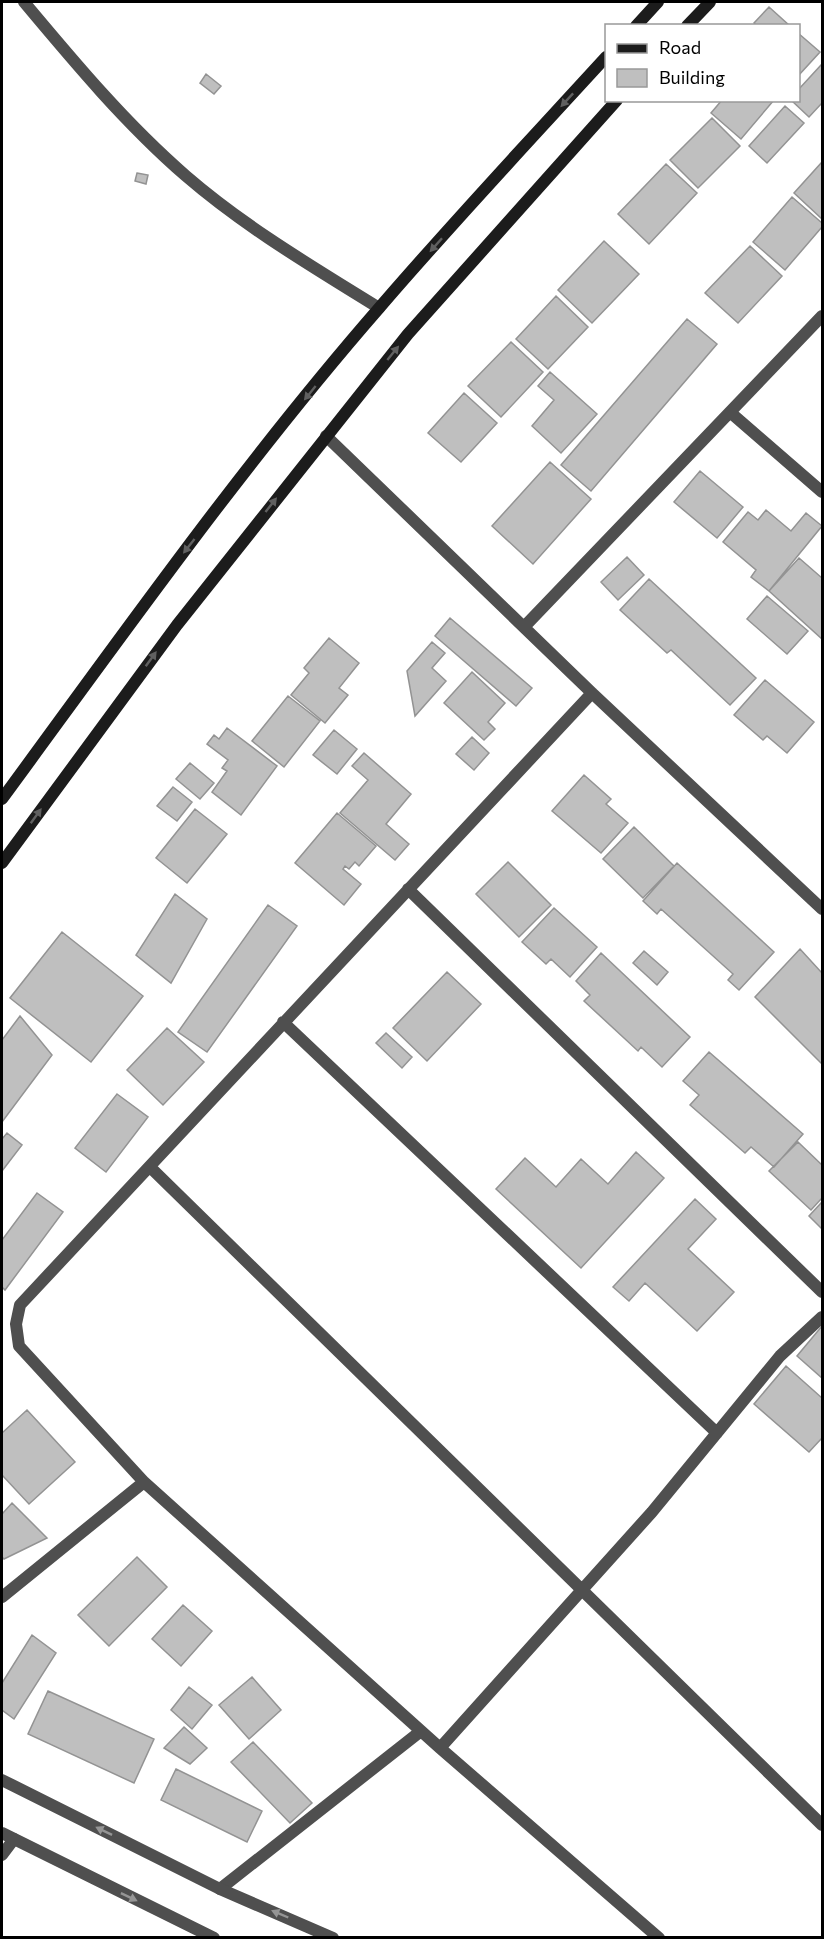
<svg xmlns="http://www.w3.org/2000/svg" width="824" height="1939" font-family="Commissioner,sans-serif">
  <rect width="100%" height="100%" fill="#fff"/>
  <path fill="#bfbfbf" stroke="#939393" stroke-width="1.5" d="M769 7 790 26H757L754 23Z
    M798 33 820 52 798 76Z
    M822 64V103L809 117 791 100H798V90Z
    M206 74 221 86 214 94 200 83Z
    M722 100H774L741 139 711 113Z
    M785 106 804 123 767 163 749 146Z
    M712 118 740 146 698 188 670 160Z
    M822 162V219L794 193Z
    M666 164 697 193 649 244 618 214Z
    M137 173 148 175 146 184 135 181Z
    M792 197 822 223V227L785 270 753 242Z
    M604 241 639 274 592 323 558 290Z
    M750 246 782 276 738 323 705 293Z
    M556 296 588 327 548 369 516 339Z
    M687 319 717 344 591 491 561 465Z
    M511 342 543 372 501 417 468 386Z
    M550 372 597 414 561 453 532 426 554 400 538 386Z
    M464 393 497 423 461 462 428 433Z
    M550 462 591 499 533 564 492 526Z
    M700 471 743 507 717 538 674 502Z
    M766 510 791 531 806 513 822 526 769 591 751 577 756 570 723 542 748 512 758 520Z
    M627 557 644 575 618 600 601 582Z
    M799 558 822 578V639L769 591Z
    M649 579 756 678 730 705 671 650 667 653 620 610Z
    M767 596 808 631 787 654 747 619Z
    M450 618 532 688 516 706 435 636Z
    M329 638 359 663 339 688 348 695 325 723 291 695 309 673 304 668Z
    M432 642 445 653 432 668 446 681 415 716 407 671Z
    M472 672 505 703 488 722 495 729 484 740 444 703Z
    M765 680 814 722 787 753 767 736 763 740 734 715Z
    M288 696 320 721 284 767 252 741Z
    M227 728 277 766 241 815 212 792 227 771 222 768 228 760 207 744 214 735 219 739Z
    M334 730 357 749 337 774 313 755Z
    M472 737 489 753 474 770 456 754Z
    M364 753 411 794 386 824 409 844 395 860 340 813 368 780 352 766Z
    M190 763 214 783 200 799 176 779Z
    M584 775 611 799 606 804 628 823 601 853 552 811Z
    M173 787 192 802 177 821 157 806Z
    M195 809 227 834 187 883 156 858Z
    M337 813 376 846 359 866 355 862 349 869 345 866 343 869 361 884 344 905 295 863Z
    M634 827 674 866 643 898 603 859Z
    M508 862 551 905 519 937 476 894Z
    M677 863 774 952 739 990 728 980 733 974 661 909 657 914 643 901Z
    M175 894 207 919 171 983 136 955Z
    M268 905 297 926 207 1052 178 1032Z
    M554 908 597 947 570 977 551 959 546 964 522 942Z
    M62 932 143 996 91 1062 10 998Z
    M800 949 822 973V1064L755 997Z
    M644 951 668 972 657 985 633 963Z
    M601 953 690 1037 662 1067 641 1047 638 1051 584 1001 590 995 576 981Z
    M447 972 481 1004 427 1061 393 1028Z
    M20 1016 52 1055 2 1122V1040Z
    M167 1028 204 1062 163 1105 127 1070Z
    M386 1033 412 1057 402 1068 376 1043Z
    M709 1052 803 1134 774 1167 751 1147 745 1153 690 1105 699 1095 683 1081Z
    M117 1094 148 1117 106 1172 75 1148Z
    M7 1133 22 1145 2 1171V1139Z
    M798 1142 822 1165V1198L811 1210 769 1171Z
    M636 1152 664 1178 581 1268 496 1189 525 1158 556 1187 581 1159 608 1184Z
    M37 1193 63 1212 5 1290 2 1287V1240Z
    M695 1199 716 1219 688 1249 734 1292 697 1331 645 1283 629 1301 613 1287Z
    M822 1202V1229L809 1216Z
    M822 1326V1378L797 1356Z
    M786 1366 822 1398V1438L809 1452 754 1404Z
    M27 1410 75 1462 29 1504 2 1475V1433Z
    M12 1503 47 1538 4 1559 2 1557V1514Z
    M137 1557 167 1587 109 1646 78 1615Z
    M183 1605 212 1631 181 1666 152 1639Z
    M32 1635 56 1653 14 1719 2 1710V1683Z
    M252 1677 281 1710 249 1739 219 1705Z
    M189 1687 212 1705 192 1729 171 1710Z
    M48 1691 154 1739 134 1783 28 1734Z
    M184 1727 207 1748 190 1764 164 1748Z
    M253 1742 312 1803 290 1823 231 1762Z
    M176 1769 262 1811 247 1842 161 1800Z"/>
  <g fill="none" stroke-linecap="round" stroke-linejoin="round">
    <path stroke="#4f4f4f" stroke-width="12" d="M24 2C75 63 126 124 186 176 245 227 313 267 379 308
      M731 413 822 492
      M326 436 592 693 822 909
      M524 627 822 316
      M592 693 20 1305 16 1324 19 1346 144 1482 440 1748 659 1938
      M408 889 822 1292
      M283 1022 717 1433
      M151 1168 822 1825
      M2 1597 144 1482
      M440 1748 652 1512 780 1356 822 1317
      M2 1855 14 1839
      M220 1889 421 1731"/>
    <path stroke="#4f4f4f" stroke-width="12" d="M2 1780 220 1889 333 1938
      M2 1833 214 1938"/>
    <path stroke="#1c1c1c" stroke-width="12" d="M636 26 658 2
      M687 26 710 2
      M2 799C124 633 244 463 380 307 453 222 530 140 606 57
      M2 863 177 625 408 334 617 100"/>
  </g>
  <defs><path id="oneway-solid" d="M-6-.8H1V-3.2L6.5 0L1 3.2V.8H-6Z" transform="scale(1.5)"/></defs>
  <g fill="#606060">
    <use href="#oneway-solid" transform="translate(567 100) rotate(133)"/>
    <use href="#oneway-solid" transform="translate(436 245) rotate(132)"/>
    <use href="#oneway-solid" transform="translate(393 353) rotate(-51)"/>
    <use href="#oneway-solid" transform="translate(310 393) rotate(129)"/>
    <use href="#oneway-solid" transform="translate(271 505) rotate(-52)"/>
    <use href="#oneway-solid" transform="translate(189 546) rotate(128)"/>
    <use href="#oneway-solid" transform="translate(151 659) rotate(-54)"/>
    <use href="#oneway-solid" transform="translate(36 816) rotate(-54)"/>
  </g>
  <g fill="#959595">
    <use href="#oneway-solid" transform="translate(104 1831) rotate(-154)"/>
    <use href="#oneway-solid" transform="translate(129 1897) rotate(26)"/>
    <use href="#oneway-solid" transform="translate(280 1914) rotate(-157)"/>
  </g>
  <rect width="824" height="1939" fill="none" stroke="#000000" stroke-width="6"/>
  <rect x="605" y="24" width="195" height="78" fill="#ffffff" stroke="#999999" stroke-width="1.5"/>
  <rect x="617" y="44" width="30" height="9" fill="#1c1c1c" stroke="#999999" stroke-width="1.5"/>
  <text x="659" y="54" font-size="18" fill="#000000">Road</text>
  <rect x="617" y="69" width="30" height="18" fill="#bfbfbf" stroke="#999999" stroke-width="1.5"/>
  <text x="659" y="84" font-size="18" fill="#000000">Building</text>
</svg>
